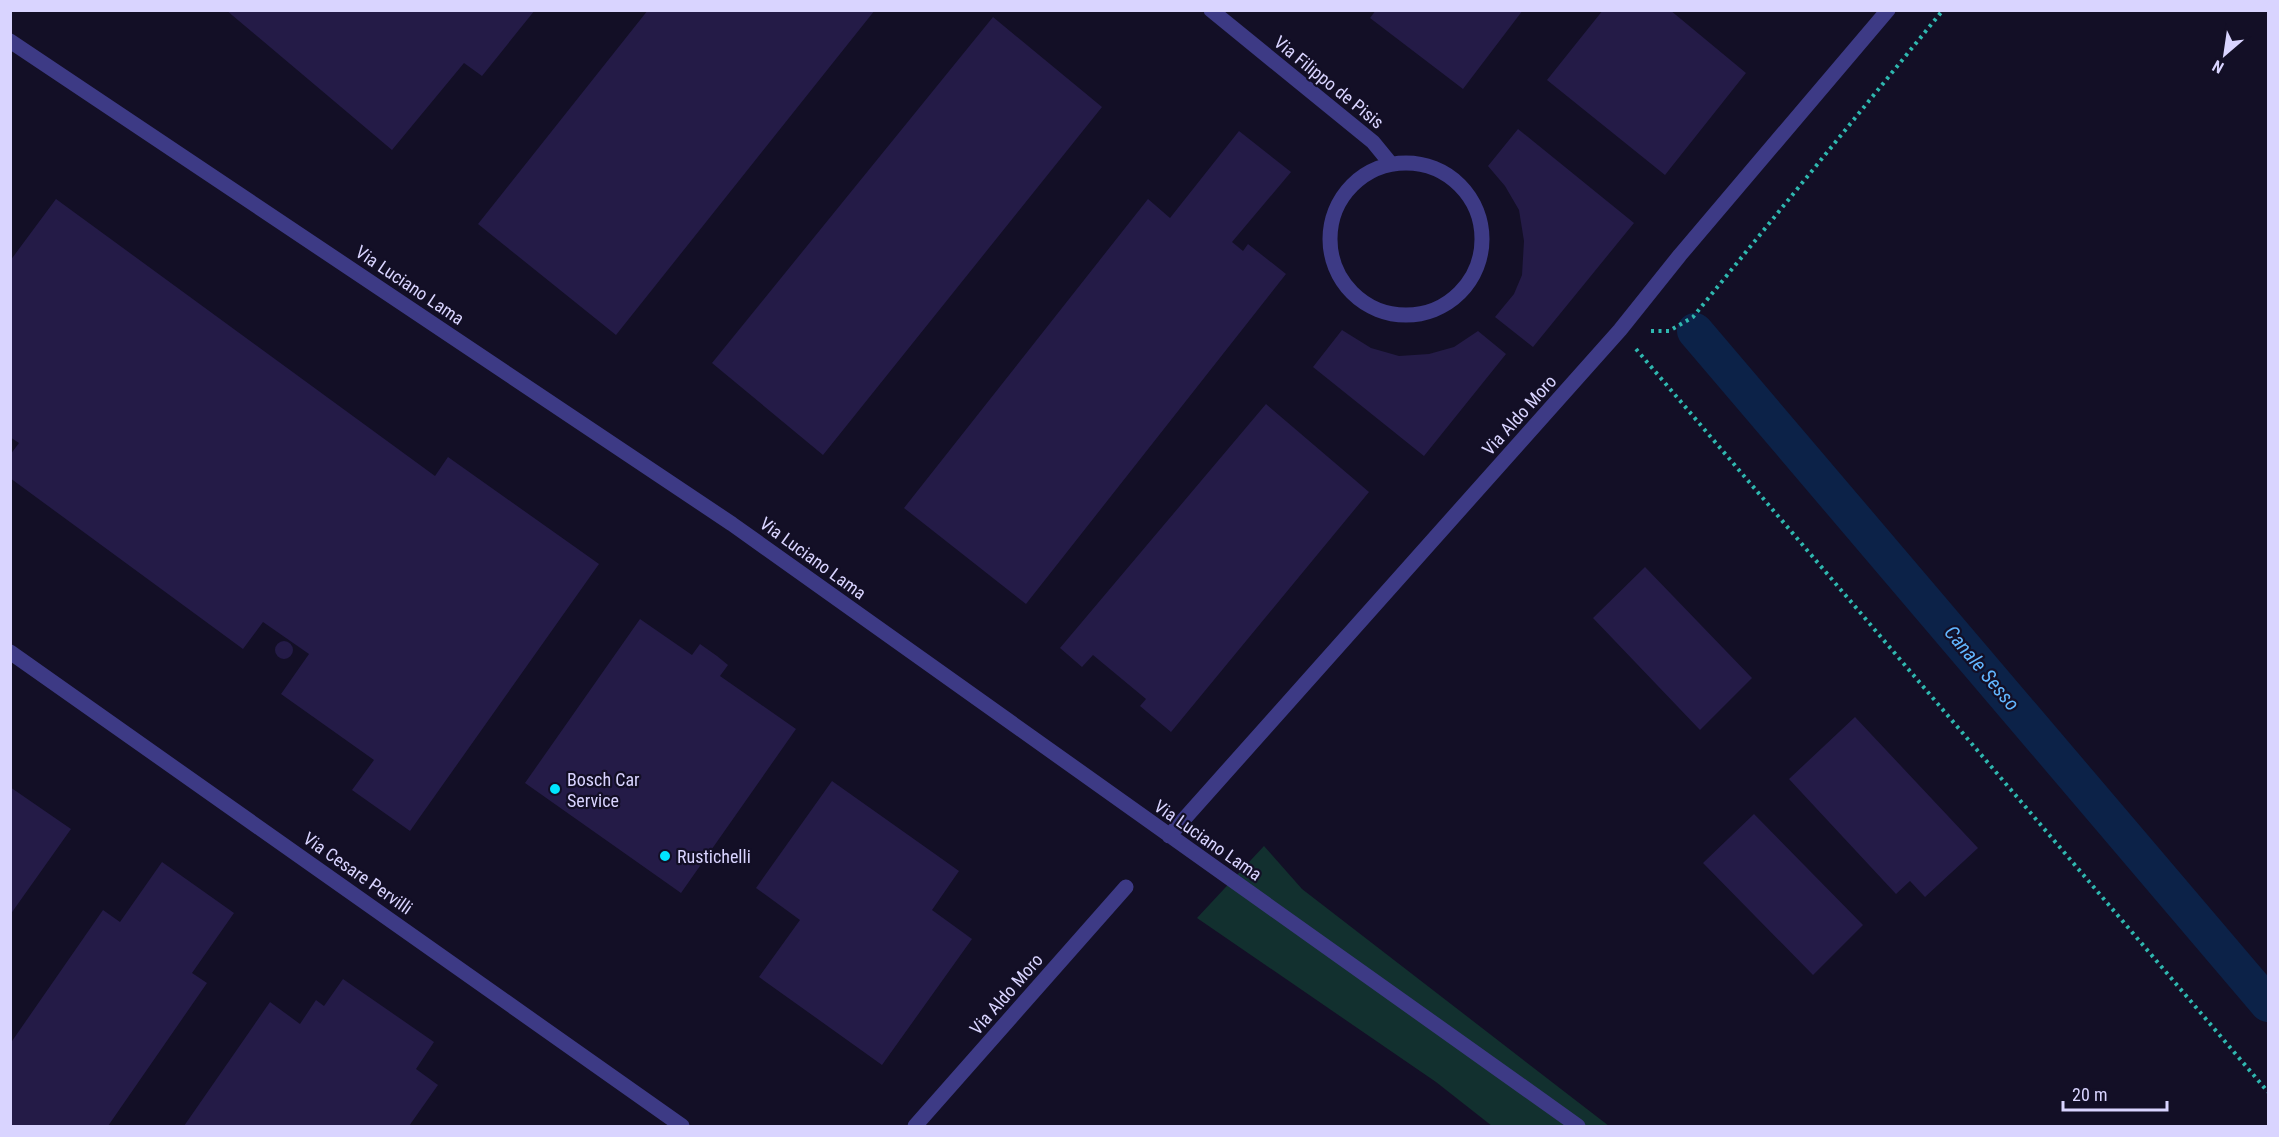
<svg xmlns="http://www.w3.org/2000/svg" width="2279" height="1137" font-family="'Roboto Condensed',sans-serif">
  <rect width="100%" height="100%" fill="#130f26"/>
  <path fill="#12302f" d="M1264 846 1302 889 1609 1126H1492L1436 1082 1197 918Z"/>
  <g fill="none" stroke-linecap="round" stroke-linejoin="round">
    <path stroke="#0c2248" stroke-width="36" d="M1695 331 2268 1004"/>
  </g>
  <path fill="#241b47" d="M226 10H535L482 76 464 63 392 150Z
    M648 10H875L616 335 478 224Z
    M1376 10H1523L1463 89 1370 18Z
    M1603 10H1670L1746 73 1665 175 1547 80Z
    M993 17 1102 107 823 455 712 363Z
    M1518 129 1634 223 1533 347 1495 317 1514 294 1522 275 1524 241 1519 210 1505 186 1488 166Z
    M1239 131 1291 172 1232 242 1243 251 1248 244 1286 274 1026 604 904 508 1148 199 1170 218Z
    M56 199 435 476 448 457 599 564 410 831 352 790 374 760 281 694 309 654 263 622 243 649 10 478V455L19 443 10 437V261Z
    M1342 330 1371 348 1399 356 1429 354 1454 347 1478 331 1506 354 1424 456 1313 367Z
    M1266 404 1369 492 1171 732 1140 706 1146 699 1093 655 1082 667 1060 648Z
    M1645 567 1752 678 1700 730 1593 618Z
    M640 619 692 655 700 644 717 656 728 665 720 676 796 729 681 893 525 783Z
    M275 650a9 9 0 1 1 18 0a9 9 0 1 1-18 0Z
    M1855 717 1978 848 1925 897 1910 881 1896 894 1789 779Z
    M832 781 959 871 932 910 972 939 882 1065 759 977 800 920 756 888Z
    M10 787 71 829 10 915Z
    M1754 814 1863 925 1813 975 1703 863Z
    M162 862 234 913 192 973 207 983 108 1126H10V1044L103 910 120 922Z
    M343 979 434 1042 416 1069 438 1085 409 1126H184L270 1002 300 1024 316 1000 324 1006Z"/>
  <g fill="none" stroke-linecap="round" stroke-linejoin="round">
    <path stroke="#2fb8b0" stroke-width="4" stroke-dasharray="3 4.5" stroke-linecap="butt" d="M1651 331H1669L1693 317 1943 10
      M1636 349 2268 1092"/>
    <path stroke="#3d3a85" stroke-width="15" d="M1211 10 1373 142 1391 164
      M10 41 732 524 1578 1126
      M1330 239a76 76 0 1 1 152 0a76 76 0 1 1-152 0Z
      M10 652 682 1126
      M1169 836 1620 330 1680 255 1888 10
      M915 1126 1126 887"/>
  </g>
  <g fill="#00e5ff" stroke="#130f26" stroke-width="2">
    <circle cx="555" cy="789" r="6"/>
    <circle cx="665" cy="856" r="6"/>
  </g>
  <g text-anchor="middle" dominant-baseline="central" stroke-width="4.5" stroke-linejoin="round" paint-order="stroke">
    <g font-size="18" fill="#d9d4ff" stroke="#130f26">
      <text transform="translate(1329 82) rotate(39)">Via Filippo de Pisis</text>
      <text transform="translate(410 285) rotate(34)">Via Luciano Lama</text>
      <text transform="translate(1519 415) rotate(-48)">Via Aldo Moro</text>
      <text transform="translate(813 558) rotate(36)">Via Luciano Lama</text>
      <text transform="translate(1208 840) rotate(35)">Via Luciano Lama</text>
      <text transform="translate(358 873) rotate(35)">Via Cesare Pervilli</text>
      <text transform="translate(1006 994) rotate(-49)">Via Aldo Moro</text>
    </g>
    <g font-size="18" fill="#d9d4ff" stroke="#130f26" text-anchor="start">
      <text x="567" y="779">Bosch Car<tspan x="567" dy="21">Service</tspan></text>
      <text x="677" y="856">Rustichelli</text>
    </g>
    <g font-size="20" font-style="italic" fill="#62b6ff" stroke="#130f26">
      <text transform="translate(1982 668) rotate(50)">Canale Sesso</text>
    </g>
  </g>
  <rect width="2279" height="1137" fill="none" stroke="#d9d4ff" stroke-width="24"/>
  <g transform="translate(2225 54) rotate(209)" stroke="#130f26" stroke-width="4.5" paint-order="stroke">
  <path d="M0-4.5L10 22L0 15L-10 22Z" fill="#d9d4ff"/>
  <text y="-9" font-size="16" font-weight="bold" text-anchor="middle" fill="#d9d4ff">N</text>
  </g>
  <path d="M2063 1101v9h104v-9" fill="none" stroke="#d9d4ff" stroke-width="3"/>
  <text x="2072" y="1101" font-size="18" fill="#d9d4ff" stroke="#130f26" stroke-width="4.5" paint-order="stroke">20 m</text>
</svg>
